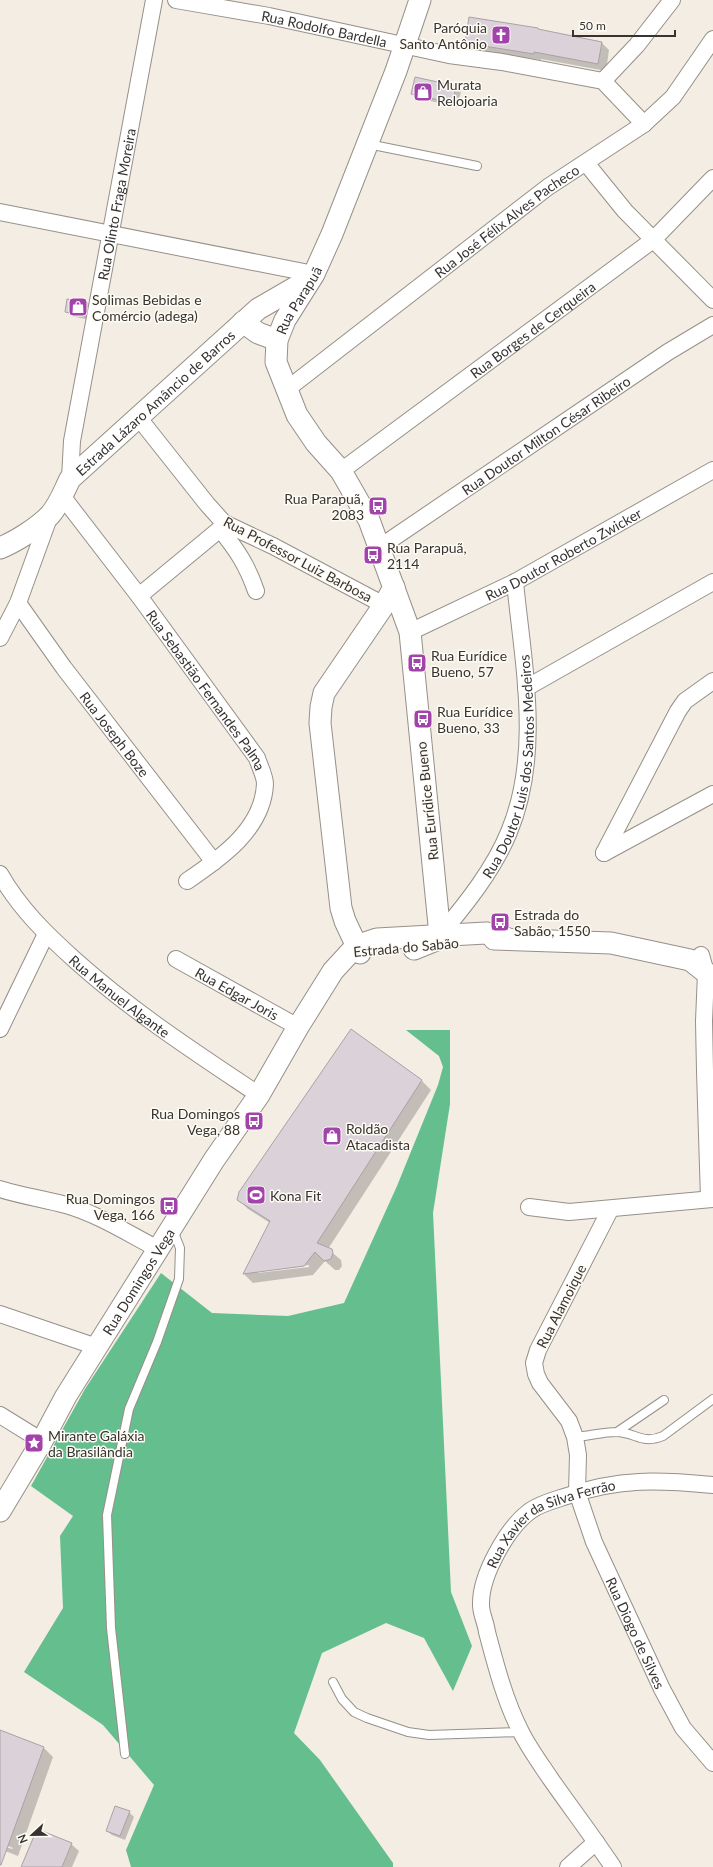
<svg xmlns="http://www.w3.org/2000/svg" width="713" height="1867" font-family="Lato,sans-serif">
  <rect width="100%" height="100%" fill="#f3ede4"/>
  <path fill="#65be8d" d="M406 1030H450V1104L433 1213 451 1592 472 1646 453 1691 424 1638 386 1623 322 1653 294 1733 320 1760 393 1863V1867H131L126 1850 154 1785 103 1725 24 1672 63 1608 60 1536 73 1516 31 1486 85 1389 161 1273 212 1313 288 1316 344 1303 397 1186 438 1085 443 1067 439 1056Z"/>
  <path fill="#0003" fill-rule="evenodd" d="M540 31 602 43 609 50 606 71 541 59V60L473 50 466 42Z
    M456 87 461 92 457 107 417 98 412 94Z
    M88 304 92 308 90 320 71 316 66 311Z
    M421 1080 431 1090 328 1249 341 1260 342 1266 339 1270H335L325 1261 313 1275 253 1283 244 1274 270 1223 248 1209 238 1199ZM309 1265V1267L258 1273V1271Z
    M0 1732 43 1747 53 1757 18 1856 0 1849V1845L12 1849 13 1848 0 1843Z
    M129 1812 134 1817 125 1840 112 1835 107 1831Z
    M71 1844 79 1851 72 1867H23Z"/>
  <path fill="#dbd2d9" stroke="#aaa1a7" d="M469 17 538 28V29L602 42 598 64 534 52V54L465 43Z
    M415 77 456 86 453 103 411 94Z
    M67 299 88 303 86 316 65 312Z
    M351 1029 422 1080 317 1243 332 1249 333 1253 331 1259 324 1261 315 1252 304 1266 243 1274 270 1221 237 1200 239 1192Z
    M0 1730 44 1747 1 1865H0Z
    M115 1806 130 1811 120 1836 106 1831Z
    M37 1829 72 1843 62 1867H21Z"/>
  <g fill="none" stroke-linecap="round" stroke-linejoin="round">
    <g stroke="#969088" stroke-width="10">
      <path id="service" d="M368 144 477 166
        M617 1432 664 1400
        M575 1437C589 1436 603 1432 616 1432 635 1432 642 1445 663 1436L713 1399
        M333 1682 342 1699 354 1712 367 1718 408 1732 429 1735 521 1732
        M125 1754 111 1628 107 1515 129 1409 157 1342 179 1279 180 1248 173 1230"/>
    </g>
    <g stroke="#969088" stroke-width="18">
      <g id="minor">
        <path id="s1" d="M176 0 269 16 449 55 502 62 603 81 644 124"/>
        <path d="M603 81 637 45 672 0"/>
        <path d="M586 163 625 211 713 300"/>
        <path d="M0 212 314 274"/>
        <path id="s2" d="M286 390 548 187 644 124 673 97 713 39"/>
        <path d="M138 417 207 504 224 523 273 546 384 605"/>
        <path id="s3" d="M341 471 653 240 713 178"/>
        <path id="s4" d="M70 479 72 441 154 0"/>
        <path id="s5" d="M62 496 139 596 257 758C259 765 265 776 265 784 263 829 221 858 187 881"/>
        <path d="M220 529C237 550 247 565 256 591"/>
        <path id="s6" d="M380 547 668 352 713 325"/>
        <path d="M139 596 220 529 224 523"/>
        <path id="s7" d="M18 603 64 668 214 862"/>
        <path id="s8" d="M410 632 515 582 713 470"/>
        <path d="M0 638 18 603 50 515"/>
        <path d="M526 688 713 582"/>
        <path d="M604 853 678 711 685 701 713 681"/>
        <path d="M604 853 713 794"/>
        <path id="s9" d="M0 874C19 908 47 935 76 961 133 1012 195 1052 259 1095"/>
        <path id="s10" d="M440 935C466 904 494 869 509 832 542 753 523 664 515 582"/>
        <path d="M701 955 706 973 704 1021 705 1071 709 1199"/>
        <path id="s11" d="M176 959 298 1027"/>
        <path d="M0 1029 46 934"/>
        <path d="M0 1189C22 1196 44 1199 66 1205 98 1214 129 1234 158 1249"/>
        <path d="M529 1207 569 1212 713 1199"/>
        <path id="s12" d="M610 1210 538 1350 534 1363 536 1374 540 1383 569 1421 575 1437 578 1455 577 1492 594 1542 662 1689 683 1728 713 1763"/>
        <path d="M0 1314 97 1347"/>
        <path d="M0 1415 42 1441"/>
        <path d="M568 1867 596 1842"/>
        <path id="s13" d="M613 1867C593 1837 571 1808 550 1778 540 1763 529 1748 521 1732 505 1701 496 1666 487 1632 486 1623 481 1614 481 1605 480 1576 507 1528 530 1511 541 1503 555 1500 567 1496 620 1478 658 1480 713 1485"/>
      </g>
    </g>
    <g stroke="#969088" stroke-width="23">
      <g id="tertiary">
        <path d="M243 322 258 333 277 340"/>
        <path id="s14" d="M0 548C15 542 39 527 50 515 59 505 64 491 70 479L258 309 308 280"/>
        <path d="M494 939 611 943 690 960 713 978"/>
        <path id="s15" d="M414 949 436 940 440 935 410 632 369 520 341 471 316 443 297 415 276 362 277 340 285 320 314 274 332 234 396 71 420 0"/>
        <path d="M360 953 345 921 341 908 320 723 321 707 324 693 384 605 394 587"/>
        <path id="s16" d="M0 1511 42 1441 66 1396 214 1160 259 1095 298 1027 333 971 356 946 377 939 486 933 500 935 508 939"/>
      </g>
    </g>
    <use href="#service" stroke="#fff" stroke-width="8"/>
    <use href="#minor" stroke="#fff" stroke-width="16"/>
    <use href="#tertiary" stroke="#fff" stroke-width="21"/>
  </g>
  <defs>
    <g id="church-square" transform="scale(1)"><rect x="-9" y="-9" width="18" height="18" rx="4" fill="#a242ab" stroke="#fefbf5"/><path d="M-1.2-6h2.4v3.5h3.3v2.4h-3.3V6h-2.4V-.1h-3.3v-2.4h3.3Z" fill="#fff"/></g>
    <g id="shop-square" transform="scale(1)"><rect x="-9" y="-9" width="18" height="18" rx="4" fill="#a242ab" stroke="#fefbf5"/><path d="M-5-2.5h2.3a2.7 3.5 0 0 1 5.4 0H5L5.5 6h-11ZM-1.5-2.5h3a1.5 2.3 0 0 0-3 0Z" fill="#fff"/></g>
    <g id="bus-square" transform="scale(1)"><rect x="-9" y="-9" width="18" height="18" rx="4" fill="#a242ab" stroke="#fefbf5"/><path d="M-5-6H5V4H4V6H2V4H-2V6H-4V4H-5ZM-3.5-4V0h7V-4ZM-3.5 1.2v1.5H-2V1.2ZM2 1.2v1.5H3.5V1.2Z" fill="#fff"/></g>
    <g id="stadium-square" transform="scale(1)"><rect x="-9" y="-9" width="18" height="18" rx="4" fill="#a242ab" stroke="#fefbf5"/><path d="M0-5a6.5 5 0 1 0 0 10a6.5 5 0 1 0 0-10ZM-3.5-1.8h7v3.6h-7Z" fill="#fff"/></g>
    <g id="sight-square" transform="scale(1)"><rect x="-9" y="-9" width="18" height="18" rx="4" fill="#a242ab" stroke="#fefbf5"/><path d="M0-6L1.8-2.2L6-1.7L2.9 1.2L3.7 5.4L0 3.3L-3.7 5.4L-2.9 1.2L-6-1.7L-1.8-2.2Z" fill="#fff"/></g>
  </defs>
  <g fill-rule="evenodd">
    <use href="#church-square" x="501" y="35"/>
    <use href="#shop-square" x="423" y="92"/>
    <use href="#shop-square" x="78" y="307"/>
    <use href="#bus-square" x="378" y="506"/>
    <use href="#bus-square" x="373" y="555"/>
    <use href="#bus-square" x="417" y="663"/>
    <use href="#bus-square" x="423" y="719"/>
    <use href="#bus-square" x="500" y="922"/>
    <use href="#bus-square" x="254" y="1121"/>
    <use href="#shop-square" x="332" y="1136"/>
    <use href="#stadium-square" x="256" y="1195"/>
    <use href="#bus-square" x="169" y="1206"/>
    <use href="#sight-square" x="34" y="1443"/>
  </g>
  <g text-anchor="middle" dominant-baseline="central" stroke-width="3" stroke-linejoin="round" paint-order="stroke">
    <g font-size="14" fill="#363330" stroke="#fefbf5" text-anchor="start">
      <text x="487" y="27" text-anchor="end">Paróquia<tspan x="487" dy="16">Santo Antônio</tspan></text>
      <text x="437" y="84">Murata<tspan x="437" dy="16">Relojoaria</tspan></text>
      <text x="92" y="299">Solimas Bebidas e<tspan x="92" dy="16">Comércio (adega)</tspan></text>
      <text x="364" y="498" text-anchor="end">Rua Parapuã,<tspan x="364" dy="16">2083</tspan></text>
      <text x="387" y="547">Rua Parapuã,<tspan x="387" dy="16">2114</tspan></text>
      <text x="431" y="655">Rua Eurídice<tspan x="431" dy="16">Bueno, 57</tspan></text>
      <text x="437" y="711">Rua Eurídice<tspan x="437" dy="16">Bueno, 33</tspan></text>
      <text x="514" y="914">Estrada do<tspan x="514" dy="16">Sabão, 1550</tspan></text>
      <text x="240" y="1113" text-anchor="end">Rua Domingos<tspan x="240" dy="16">Vega, 88</tspan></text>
      <text x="346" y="1128">Roldão<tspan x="346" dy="16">Atacadista</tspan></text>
      <text x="270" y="1195">Kona Fit</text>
      <text x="155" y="1198" text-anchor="end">Rua Domingos<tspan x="155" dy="16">Vega, 166</tspan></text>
      <text x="48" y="1435">Mirante Galáxia<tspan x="48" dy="16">da Brasilândia</tspan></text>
    </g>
    <g font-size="14" fill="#363330" stroke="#fefbf5">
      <text stroke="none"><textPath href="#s1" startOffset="151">Rua Rodolfo Bardella</textPath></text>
      <text stroke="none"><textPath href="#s4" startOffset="279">Rua Olinto Fraga Moreira</textPath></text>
      <text stroke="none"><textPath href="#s2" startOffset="278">Rua José Félix Alves Pacheco</textPath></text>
      <text stroke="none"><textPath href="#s15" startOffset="706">Rua Parapuã</textPath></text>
      <text stroke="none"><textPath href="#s3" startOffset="238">Rua Borges de Cerqueira</textPath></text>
      <text stroke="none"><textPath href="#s14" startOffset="216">Estrada Lázaro Amâncio de Barros</textPath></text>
      <text stroke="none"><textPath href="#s6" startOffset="200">Rua Doutor Milton César Ribeiro</textPath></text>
      <text stroke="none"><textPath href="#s8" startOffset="172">Rua Doutor Roberto Zwicker</textPath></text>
      <text transform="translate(298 559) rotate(28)">Rua Professor Luiz Barbosa</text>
      <text stroke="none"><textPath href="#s5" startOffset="242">Rua Sebastião Fernandes Palma</textPath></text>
      <text stroke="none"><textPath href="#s7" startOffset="163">Rua Joseph Boze</textPath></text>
      <text stroke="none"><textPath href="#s10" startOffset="189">Rua Doutor Luis dos Santos Medeiros</textPath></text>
      <text transform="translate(427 801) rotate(-96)">Rua Eurídice Bueno</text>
      <text transform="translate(406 947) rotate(-5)">Estrada do Sabão</text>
      <text stroke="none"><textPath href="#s11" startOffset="70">Rua Edgar Joris</textPath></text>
      <text stroke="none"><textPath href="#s9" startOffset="172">Rua Manuel Algante</textPath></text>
      <text stroke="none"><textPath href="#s16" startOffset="268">Rua Domingos Vega</textPath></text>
      <text transform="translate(561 1306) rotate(-63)">Rua Alamoique</text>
      <text stroke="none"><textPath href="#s13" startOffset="416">Rua Xavier da Silva Ferrão</textPath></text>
      <text stroke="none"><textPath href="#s12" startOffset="465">Rua Diogo de Silves</textPath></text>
    </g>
  </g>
  <g transform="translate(32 1835) rotate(248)" stroke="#fefbf5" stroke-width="3" paint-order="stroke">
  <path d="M0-3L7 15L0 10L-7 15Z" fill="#363330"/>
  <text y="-6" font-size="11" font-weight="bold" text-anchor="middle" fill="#363330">N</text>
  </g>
  <path d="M573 30v6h102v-6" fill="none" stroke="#363330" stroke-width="2"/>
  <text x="579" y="30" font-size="12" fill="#363330" stroke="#fefbf5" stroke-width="3" paint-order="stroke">50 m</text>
</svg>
